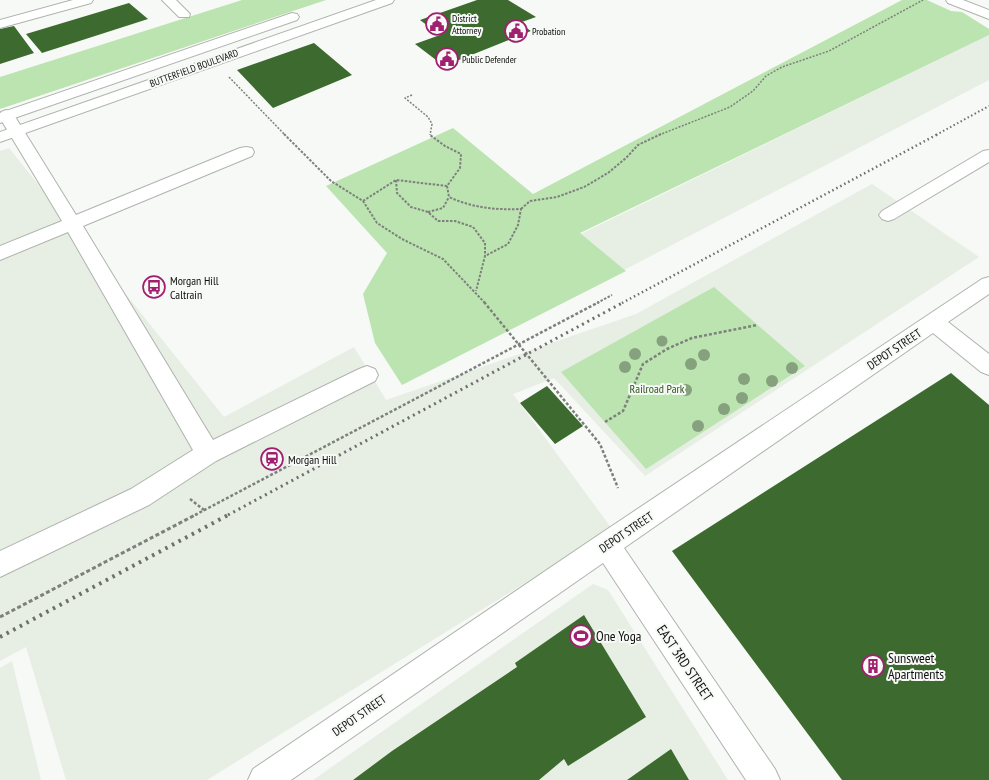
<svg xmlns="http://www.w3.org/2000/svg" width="989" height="780" font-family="'PT Sans Narrow',sans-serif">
  <rect width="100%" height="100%" fill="#f6f9f5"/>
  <path fill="#e7eee4" d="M989 35V80L622 271 581 234Z
    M9 148 224 417 354 347 386 400 636 314 872 184 979 257 645 476 554 378 513 394 612 529 207 780H66L26 647 0 661V151Z
    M593 584 608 590 728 780H313Z
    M12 661 41 780H0V668Z"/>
  <path fill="#bce4b0" d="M242 0H326L0 109V77Z
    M902 0H927L951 11 962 12 989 29V35L580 233 626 271 402 385 375 343 363 294 387 253 326 186 453 128 533 194Z
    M714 287 805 366 646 469 561 372Z"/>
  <path fill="#3d6a2e" d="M477 0H508L536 17 519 23 531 31 444 66 415 44 440 35 420 20Z
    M129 3 148 19 42 53 26 34Z
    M14 26 34 53 0 64V29Z
    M314 43 352 75 273 108 237 70Z
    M951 373 989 405V780H842L672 551Z
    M547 386 583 426 555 444 520 403Z
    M584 615 646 717 568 766 564 759 539 780H353L392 751 517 667 515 663Z
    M671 749 689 780H627Z"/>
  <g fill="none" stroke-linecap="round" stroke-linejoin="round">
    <g stroke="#afb3ae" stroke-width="2">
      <path id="minor" d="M73 0H93L91 3 0 28V20Z
        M162 0H176L190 14 189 17H179Z
        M946 0H963L989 10V19L948 3Z
        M6 110 11 112 14 115 76 215 240 148 246 147 252 148 254 152 252 156 83 226 213 440 359 369 367 366 375 369 378 375 375 381 216 461 149 505 0 577V551L131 489 193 450 68 232 0 260V246L62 221 0 118 1 112Z
        M989 150V162L894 219 888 221 882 219 879 215 882 211 983 151Z
        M989 277V294L948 322 989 354V375L981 372 933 333 624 548 775 769 780 780H746L603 563 291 780H248L253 769 597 536 982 279Z"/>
    </g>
    <g stroke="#afb3ae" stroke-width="2">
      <path id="major" d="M376 0H394L392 3 0 142V132Z
        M292 13 297 14 299 17 297 20 0 123V113Z"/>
    </g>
    <path stroke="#7e807d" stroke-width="1.5" stroke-dasharray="2 1.5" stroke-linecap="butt" d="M229 77 285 135
      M412 95 405 98 428 117 432 124 430 135
      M659 135 730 107 753 91 766 76 782 67 829 51 923 0"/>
    <path stroke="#7e807d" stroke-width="2" stroke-dasharray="2.5 1.5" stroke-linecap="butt" d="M284 134 331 181 363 201 377 223 402 239 443 259 485 303
      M396 180 397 193 411 207 428 212 438 221H455L473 227 485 243V256
      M447 186 449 197C473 208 495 210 521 209L518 225 508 244 485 256 476 291
      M363 201 396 180 447 186 460 168 461 154 445 146 430 135V134
      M521 209 530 201 557 197 584 187 608 173 626 158 638 145 661 134
      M428 212 443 208 449 197
      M597 303 612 295"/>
    <path stroke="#7e807d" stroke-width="2.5" stroke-dasharray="3 2" stroke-linecap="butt" d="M484 302 600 444 618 488
      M605 422 623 411 643 364 667 349 692 338 757 325
      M190 499 204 510
      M195 515 599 302"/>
    <path stroke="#7e807d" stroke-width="3" stroke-dasharray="4 2.5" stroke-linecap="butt" d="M0 617 197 514"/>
    <use href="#minor" fill="#fff" fill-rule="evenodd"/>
    <use href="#major" fill="#fff" fill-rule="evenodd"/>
    <path stroke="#6e6f6d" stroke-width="2" stroke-dasharray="1.5 2.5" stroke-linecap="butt" d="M936 135 989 106"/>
    <path stroke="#6e6f6d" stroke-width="2.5" stroke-dasharray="1.5 3" stroke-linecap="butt" d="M622 303 938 134"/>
    <path stroke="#6e6f6d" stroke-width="3" stroke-dasharray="2 4" stroke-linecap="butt" d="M228 515 624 302"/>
    <path stroke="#6e6f6d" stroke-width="4" stroke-dasharray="2.5 5" stroke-linecap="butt" d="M0 637 230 514"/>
  </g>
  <g fill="#86a17d">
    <circle cx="662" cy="341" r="5.5"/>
    <circle cx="635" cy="354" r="6"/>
    <circle cx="704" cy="355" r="6"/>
    <circle cx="691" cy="364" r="6"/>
    <circle cx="625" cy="367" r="6"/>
    <circle cx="792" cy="368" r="6"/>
    <circle cx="744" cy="379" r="6"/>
    <circle cx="772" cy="381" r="6"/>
    <circle cx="686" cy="390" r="6"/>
    <circle cx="742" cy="398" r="6"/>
    <circle cx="724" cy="409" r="6"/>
    <circle cx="698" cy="426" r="6"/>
  </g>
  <defs>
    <g id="civic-ring" transform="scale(1.15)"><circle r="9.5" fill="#f6f9f5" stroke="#a11f6f" stroke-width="1.5"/><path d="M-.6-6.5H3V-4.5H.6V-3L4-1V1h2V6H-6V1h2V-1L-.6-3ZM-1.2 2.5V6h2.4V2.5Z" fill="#a11f6f"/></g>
    <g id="bus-ring" transform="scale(1.15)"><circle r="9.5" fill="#f6f9f5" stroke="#a11f6f" stroke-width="1.5"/><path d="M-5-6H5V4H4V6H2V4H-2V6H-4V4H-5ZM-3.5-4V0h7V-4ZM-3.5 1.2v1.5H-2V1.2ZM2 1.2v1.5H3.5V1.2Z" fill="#a11f6f"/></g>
    <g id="station-ring" transform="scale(1.15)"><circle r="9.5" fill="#f6f9f5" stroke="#a11f6f" stroke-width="1.5"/><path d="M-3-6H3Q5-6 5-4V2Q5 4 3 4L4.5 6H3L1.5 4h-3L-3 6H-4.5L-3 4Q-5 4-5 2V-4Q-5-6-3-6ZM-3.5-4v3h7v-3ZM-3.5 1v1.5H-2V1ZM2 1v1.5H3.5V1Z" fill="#a11f6f"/></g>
    <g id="stadium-ring" transform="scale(1.15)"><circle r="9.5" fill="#f6f9f5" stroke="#a11f6f" stroke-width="1.5"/><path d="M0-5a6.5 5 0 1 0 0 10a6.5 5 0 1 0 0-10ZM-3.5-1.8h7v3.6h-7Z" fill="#a11f6f"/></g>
    <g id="building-ring" transform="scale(1.15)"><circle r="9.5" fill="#f6f9f5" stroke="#a11f6f" stroke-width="1.5"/><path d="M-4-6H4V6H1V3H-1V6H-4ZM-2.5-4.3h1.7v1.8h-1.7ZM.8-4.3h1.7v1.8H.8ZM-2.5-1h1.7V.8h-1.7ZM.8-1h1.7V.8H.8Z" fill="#a11f6f"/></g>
  </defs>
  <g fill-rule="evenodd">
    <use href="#civic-ring" x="437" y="24"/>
    <use href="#civic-ring" x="516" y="31"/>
    <use href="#civic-ring" x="447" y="59"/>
    <use href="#bus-ring" x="154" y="287"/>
    <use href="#station-ring" x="272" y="459"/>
    <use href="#stadium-ring" x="581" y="636"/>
    <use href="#building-ring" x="873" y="666"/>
  </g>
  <g text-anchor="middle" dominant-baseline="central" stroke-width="4" stroke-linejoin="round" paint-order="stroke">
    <g font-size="10" fill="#0f100f" stroke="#f6f9f5" text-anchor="start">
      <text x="452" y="18">District<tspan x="452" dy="12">Attorney</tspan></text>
      <text x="532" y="31">Probation</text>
      <text x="462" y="59">Public Defender</text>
    </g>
    <g font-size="10" fill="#0f100f" stroke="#f6f9f5">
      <text transform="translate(194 68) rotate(-20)">BUTTERFIELD BOULEVARD</text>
    </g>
    <g font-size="12" fill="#0f100f" stroke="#f6f9f5" text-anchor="start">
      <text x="170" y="280">Morgan Hill<tspan x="170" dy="14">Caltrain</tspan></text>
      <text x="288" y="459">Morgan Hill</text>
    </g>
    <g font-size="12" fill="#0f100f" stroke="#f6f9f5">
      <text transform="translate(894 349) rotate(-34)">DEPOT STREET</text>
      <text transform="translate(626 532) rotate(-34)">DEPOT STREET</text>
      <text transform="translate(359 715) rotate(-35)">DEPOT STREET</text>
    </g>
    <g font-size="12" fill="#2a591a" stroke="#f6f9f5">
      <text x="657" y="388">Railroad Park</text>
    </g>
    <g font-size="14" fill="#0f100f" stroke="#f6f9f5" text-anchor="start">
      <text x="596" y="636">One Yoga</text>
      <text x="888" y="658">Sunsweet<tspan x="888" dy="16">Apartments</tspan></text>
    </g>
    <g font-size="14" fill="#0f100f" stroke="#f6f9f5">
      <text transform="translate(685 663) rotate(56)">EAST 3RD STREET</text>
    </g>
  </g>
</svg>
